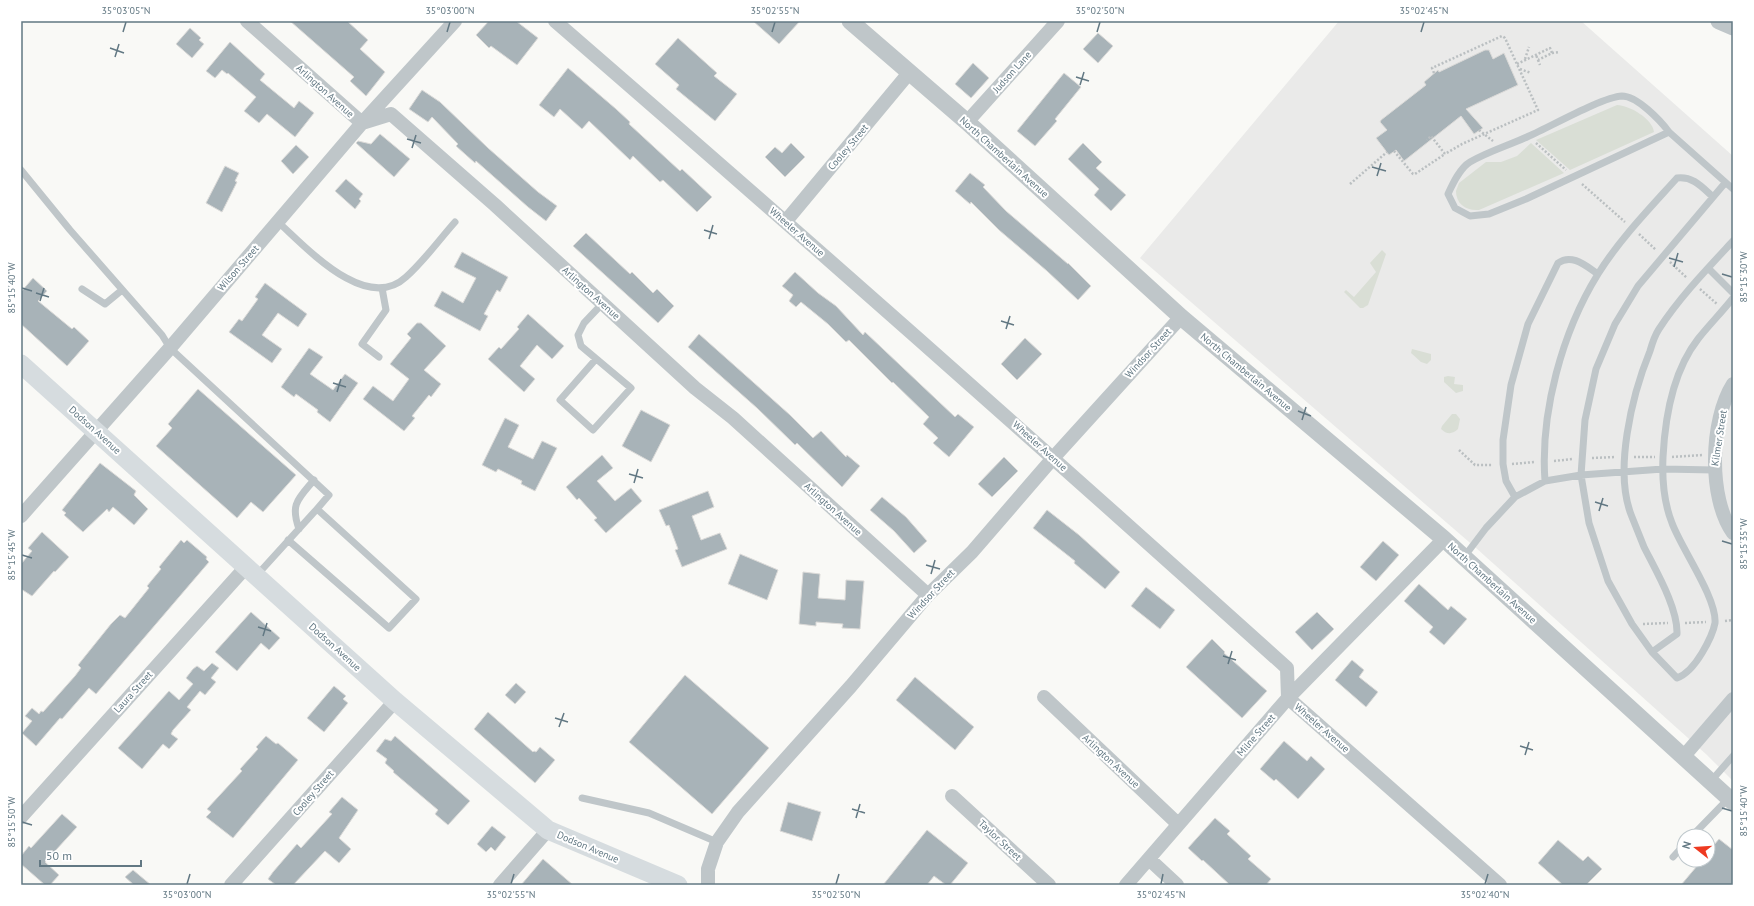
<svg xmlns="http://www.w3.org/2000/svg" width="1754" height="906" font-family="'PT Sans',sans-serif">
  <rect width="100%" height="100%" fill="#f9f9f6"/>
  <path fill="#eaeae9" d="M1339 21H1581L1733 156V781L1707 755 1476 548 1140 258Z"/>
  <path fill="#d9ded5" d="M1617 105C1629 105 1653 119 1654 132L1570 170 1536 140Z
    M1531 143 1564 173 1479 210C1466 211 1456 204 1456 191L1459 183 1486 162H1501L1517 156Z
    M1382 250 1386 254 1368 305 1363 308H1360L1344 292 1346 290 1354 297 1376 272 1370 263Z
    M1412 349 1431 354V360L1427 364 1421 362 1411 353Z
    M1448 376 1455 377 1454 384 1463 385V391L1456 393 1444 382V377Z
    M1452 414H1456L1460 419 1458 429C1453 434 1447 435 1441 429L1442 426Z"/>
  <path fill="#a8b3b8" stroke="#dbdad8" d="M290 21H347L368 40 360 49 385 72 366 96 350 81 354 77Z
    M489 21H516L538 38 517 65 491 46 489 48 476 35Z
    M753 21H800L779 44Z
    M190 28 201 38 199 40 204 44 192 58 176 44Z
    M1098 33 1113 46 1098 63 1083 49Z
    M678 38 717 73 714 76 737 94 715 121 676 89 679 85 655 64Z
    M230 42 265 74 260 80 294 108 299 101 314 113 295 137 267 114 259 123 244 111 256 97 228 73 227 74 222 70 215 78 206 71Z
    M1485 50H1489L1493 59 1504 53 1518 85 1466 109 1483 128 1474 134 1461 116 1404 161 1396 150 1389 155 1376 138 1387 130 1380 122 1381 120 1426 85 1424 82 1438 70 1439 72Z
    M973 63 989 78 971 98 955 84Z
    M568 68 616 109 630 122 629 124 680 171 682 169 712 197 697 212 663 180 660 182 633 156 630 160 589 121 582 129 560 109 554 117 539 105Z
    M1064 73 1081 87 1055 119 1057 121 1035 146 1017 131Z
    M422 90 440 102 488 148 538 192 557 206 546 221 528 207 476 161 475 163 456 146 458 144 432 117 428 122 409 109Z
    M380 134 410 159 394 177 356 143 358 141 371 144Z
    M791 143 805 157 785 177 765 157 775 147 782 153Z
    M1083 143 1102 162 1096 168 1126 195 1111 211 1094 195 1099 189 1068 159Z
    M296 145 309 157 293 174 281 161Z
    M225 166 239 173 235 181 237 182 222 212 206 203Z
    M970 173 985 185 983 187 1006 211 1068 264V263L1091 286 1078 300 1047 271 999 230 971 202 970 204 955 191Z
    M346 179 363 194 359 199 361 201 355 209 335 191Z
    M586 233 630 274 632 272 653 293 657 289 674 306 658 323 573 246Z
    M462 252 508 277 500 292 497 290 484 314 488 316 480 331 434 306 442 291 463 303 476 278 454 267Z
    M795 272 818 293 836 306 863 335 865 332 955 417 958 414 974 427 949 457 933 443 938 438 923 424 929 417 893 382 892 383 849 340 846 342 828 324 801 302 796 307 789 301 793 295 782 286Z
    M33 278 47 291 38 301 72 329 74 327 89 341 67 366 21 324V292Z
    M265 283 307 314 298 327 278 313 262 335 282 349 272 363 229 332 239 319 242 321 258 299 255 297Z
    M528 314 564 346 552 359 537 345 520 366 535 379 524 392 488 359 499 347 501 349 519 329 517 327Z
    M417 323H421L446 346 424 370 441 384 431 397 429 395 412 416 415 418 404 431 363 399 373 386 393 401 409 379 390 364 411 338 407 334Z
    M699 334 790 415 813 438 821 431 846 457 847 455 860 466 842 487 797 443 795 445 757 408 688 347Z
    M1025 338 1042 354 1017 380 1001 364Z
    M309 348 323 357 310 374 333 390 345 374 358 383 330 422 317 412 318 410 296 394 294 397 281 387Z
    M198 389 296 475 263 512 251 502 237 518 156 446 172 428 168 424Z
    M641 410 670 425 651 462 622 446Z
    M505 418 519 425 508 447 533 459 542 441 557 448 535 491 521 484 522 481 498 469 496 472 482 465Z
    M602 455 613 468 597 481 615 501 631 488 642 501 606 533 594 520 597 518 579 498 577 500 566 487Z
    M1004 457 1018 471 992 497 978 484Z
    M100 463 136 491 134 495 148 509 134 525 113 507 109 512 107 509 83 532 64 515 66 513 62 510Z
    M708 491 714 507 692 516 701 540 720 533 727 549 682 567 675 550 678 549 669 525 666 526 659 510Z
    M882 497 906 517 927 541 914 553 894 531 870 510Z
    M1047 510 1079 535 1120 572 1105 589 1074 563 1075 561 1033 528Z
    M42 532 69 557 55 572 54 571 32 596 21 589V564L32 551 28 548Z
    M181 540 184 543 187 540 207 557 206 559 209 562 96 694 89 688 62 719 60 718 36 746 22 733 32 721 25 716 32 708 39 714 41 711 43 712 75 676 81 668 78 665 111 624 120 615 125 618 149 588 147 586 161 569 159 567Z
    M1383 541 1399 555 1376 581 1360 567Z
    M740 554 778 570 767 600 728 584Z
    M803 572 820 574 818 598 845 600 846 580 864 581 860 629 842 628 843 624 816 622V626L799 624Z
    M1419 584 1448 610 1451 606 1467 619 1444 645 1429 632 1433 627 1404 601Z
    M1146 587 1175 610 1160 629 1131 606Z
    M251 612 280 638 269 650 261 643 237 671 215 652Z
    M1317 612 1334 629 1312 650 1295 632Z
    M1212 639 1225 652 1224 653 1267 691 1242 718 1186 667Z
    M1352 660 1364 670 1359 677 1378 692 1366 707 1335 680Z
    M212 663 219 668 211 678 216 682 205 695 200 691 187 707 191 710 173 730 171 734 178 739 169 749 163 744 142 769 118 748 169 691 179 700 193 684 186 678 193 669 197 666 204 671Z
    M685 675 769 748 712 814 629 742Z
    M915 677 974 727 955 750 896 700Z
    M516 683 526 692 515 704 505 695Z
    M334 686 346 696 343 699 348 703 324 732 307 718Z
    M488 712 533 752 534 751 536 752 540 747 555 760 535 783 474 729Z
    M266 736 276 744 278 743 298 760 233 838 206 817 211 812 207 809 242 771 240 769 258 749 256 747Z
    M395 736 470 801 448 825 435 814 438 810 393 772 394 771 385 763 387 759 376 751 385 739 391 741Z
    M1284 741 1307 761 1311 756 1325 769 1298 799 1276 779 1274 781 1260 769Z
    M342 797 358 810 339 838 351 849 339 863 325 851 293 885H276L268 879 273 872 297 844 301 848 332 814 329 812Z
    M788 802 821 812 812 841 780 831Z
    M62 814 77 827 45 862 59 875 50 885H45L21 864V856L29 846 31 848Z
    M1215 818 1230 831 1227 834 1251 856 1248 859 1271 879 1266 885H1230L1203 860 1202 861 1188 848Z
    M492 826 506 837 495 851 491 847 486 852 477 844Z
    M927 830 968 863 950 885H946L934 876 927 885H883Z
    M1719 839 1733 850V885H1681L1702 860H1708V852Z
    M1558 840 1583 861 1588 856 1602 869 1586 885H1563L1538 863Z
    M543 859 573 885H521Z
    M133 870 151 885H134L125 877Z"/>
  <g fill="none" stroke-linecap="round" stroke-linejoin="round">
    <path stroke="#babfc1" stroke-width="2.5" stroke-dasharray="2 2" stroke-linecap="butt" d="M1552 53 1559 52
      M1525 59 1529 47
      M1538 60 1540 65
      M1517 64 1550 48 1552 53 1538 60 1536 55
      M1520 69 1531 73
      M1434 73 1432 68 1502 36 1505 38 1538 110 1462 144 1445 154
      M1479 130 1493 141
      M1536 143 1566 170
      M1394 151 1413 174H1415L1445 154 1431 136 1427 140
      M1350 184 1387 152
      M1582 184 1625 222
      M1639 234 1656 250
      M1670 262 1687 278
      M1700 289 1717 304
      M1459 450 1475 465H1493
      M1634 457H1655
      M1672 457 1703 455
      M1592 458 1615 457
      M1554 461 1573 459
      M1512 464 1535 462
      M1725 621 1733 620
      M1685 623 1706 622
      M1643 624 1668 623"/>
    <path stroke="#bfc6c9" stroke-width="7" d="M1669 132 1526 199 1489 214 1470 216 1455 208 1448 194C1453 183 1460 168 1470 162 1489 151 1510 145 1529 136 1550 127 1602 97 1622 96 1637 96 1660 120 1669 132L1733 189
      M21 170 70 230 162 335 170 348 329 495 317 509
      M1725 183 1638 286 1615 324 1596 369 1585 420 1581 475 1589 523 1608 581 1632 624 1652 652 1677 678C1688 674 1696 663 1702 653 1708 643 1713 634 1715 623 1717 598 1681 548 1672 523 1664 503 1662 479 1663 457 1665 418 1673 371 1698 339 1709 325 1722 312 1733 298
      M278 222C306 247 366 314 406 277 424 261 439 240 455 222
      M1708 268 1733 293
      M82 289 105 304 122 290
      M379 357 362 344 386 310 382 288
      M596 359 560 400 593 430 631 388 581 346 578 335 584 323 602 304
      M1545 481C1540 413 1562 332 1598 274 1619 240 1650 208 1677 178 1693 176 1702 187 1713 197
      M1515 497 1506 481 1503 464V440L1511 385 1528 324 1558 263C1572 253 1586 266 1598 274
      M299 529C290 504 298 499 314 480
      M1464 557 1486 528 1515 497 1545 481 1581 475 1663 469 1714 470
      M257 575C277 553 297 531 317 509L416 599 389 628 288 540
      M1652 652 1677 634C1678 608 1656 571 1644 547 1640 537 1636 527 1632 517 1613 472 1632 395 1650 351 1652 344 1655 335 1659 329 1680 297 1707 269 1733 241
      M1711 781 1733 756
      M582 798 649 813 717 842
      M1692 836 1729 798
      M1673 857 1684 845"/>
    <path stroke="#bfc6c9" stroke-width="14" d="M247 21 362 123 391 114 495 205 695 388 733 418 928 595
      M555 21C801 234 1045 450 1287 668L1288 698 1500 885
      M967 122 1058 21
      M786 221 909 73
      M1733 384C1710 420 1708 498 1733 533
      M21 516 170 348 362 123 455 21
      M1044 697 1178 824
      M1684 756 1733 699
      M952 796 1049 885
      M21 817 245 568
      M1149 859 1177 885
      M231 885 395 701
      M500 885 548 830
      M708 885V869L717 842 738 812 851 686 928 595 972 552 1054 457 1181 317
      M1126 885 1288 698 1444 539"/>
    <path stroke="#bfc6c9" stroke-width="17" d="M850 21 967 122 1181 317 1444 539 1733 802
      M1719 21 1733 27"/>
    <path stroke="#d6dcdf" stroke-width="19" d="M21 364 395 701 548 830 678 885"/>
  </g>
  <path fill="none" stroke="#627883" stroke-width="1.5" d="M123 32 126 22M447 32 450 22M772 32 775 22M1097 32 1100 22M1421 32 1424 22M110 48 124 53M115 57 119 44M1076 77 1089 81M1080 85 1084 72M407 139 421 143M412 148 416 135M1372 167 1386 171M1377 176 1381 163M704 230 717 234M709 239 713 225M1669 258 1683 262M1674 267 1678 253M1722 274 1732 277M22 288 32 291M36 293 49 297M40 301 44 288M1001 321 1014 325M1006 329 1010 316M333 383 346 387M337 392 341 379M1298 411 1311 416M1302 420 1306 407M629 474 643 478M634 483 638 469M1595 502 1608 506M1599 511 1603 498M1722 541 1732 544M22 555 32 558M926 565 940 569M931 574 935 560M258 627 271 631M263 636 267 623M1223 656 1236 660M1228 664 1232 651M555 718 568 722M559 727 564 713M1520 746 1533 750M1525 755 1529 742M1722 808 1732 811M852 809 865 813M856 818 860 804M22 822 32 825M187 884 190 874M511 884 514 874M836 884 839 874M1161 884 1163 874M1485 884 1488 874"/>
  <g text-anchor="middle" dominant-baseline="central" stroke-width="4" stroke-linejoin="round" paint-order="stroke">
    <g font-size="10" fill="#627883" stroke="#fff">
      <text transform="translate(1012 72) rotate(-48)">Judson Lane</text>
      <text transform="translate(325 91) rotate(42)">Arlington Avenue</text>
      <text transform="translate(848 147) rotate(-50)">Cooley Street</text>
      <text transform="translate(1004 157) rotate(42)">North Chamberlain Avenue</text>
      <text transform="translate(797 232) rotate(41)">Wheeler Avenue</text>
      <text transform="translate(238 268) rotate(-49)">Wilson Street</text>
      <text transform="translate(591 293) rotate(42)">Arlington Avenue</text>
      <text transform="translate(1148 353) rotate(-48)">Windsor Street</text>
      <text transform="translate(1246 372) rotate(40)">North Chamberlain Avenue</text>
      <text transform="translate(95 430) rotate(42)">Dodson Avenue</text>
      <text transform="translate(1719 438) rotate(-81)">Kilmer Street</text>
      <text transform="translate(1040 446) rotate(42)">Wheeler Avenue</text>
      <text transform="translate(833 509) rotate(42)">Arlington Avenue</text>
      <text transform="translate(1492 583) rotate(42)">North Chamberlain Avenue</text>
      <text transform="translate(931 594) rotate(-47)">Windsor Street</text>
      <text transform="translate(335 647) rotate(42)">Dodson Avenue</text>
      <text transform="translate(133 692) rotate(-48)">Laura Street</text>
      <text transform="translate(1322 728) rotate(41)">Wheeler Avenue</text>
      <text transform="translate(1256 735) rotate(-49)">Milne Street</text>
      <text transform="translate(1111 761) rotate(43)">Arlington Avenue</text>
      <text transform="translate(313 793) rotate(-49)">Cooley Street</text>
      <text transform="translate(1000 840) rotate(43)">Taylor Street</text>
      <text transform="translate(588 847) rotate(23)">Dodson Avenue</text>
    </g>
  </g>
  <rect width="1754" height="906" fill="none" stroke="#ffffff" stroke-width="44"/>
  <g transform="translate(1696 848) rotate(287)"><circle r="19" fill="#ffffff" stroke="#c0c9cd"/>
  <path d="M0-3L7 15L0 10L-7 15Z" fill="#ee3a21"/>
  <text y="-6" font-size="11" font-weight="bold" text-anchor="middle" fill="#627883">N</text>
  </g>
  <path d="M40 860v6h101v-6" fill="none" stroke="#627883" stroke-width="2"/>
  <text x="46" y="860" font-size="12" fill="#627883" stroke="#ffffff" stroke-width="3" paint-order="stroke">50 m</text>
  <rect x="22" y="22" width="1710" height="862" fill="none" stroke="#627883" stroke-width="1.5"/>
  <g font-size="10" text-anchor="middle" fill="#627883">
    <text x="126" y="14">35°03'05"N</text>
    <text x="450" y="14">35°03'00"N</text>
    <text x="775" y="14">35°02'55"N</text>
    <text x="1100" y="14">35°02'50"N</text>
    <text x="1424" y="14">35°02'45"N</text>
    <text transform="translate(1743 277) rotate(-90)" y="4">85°15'30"W</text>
    <text transform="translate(11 288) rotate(-90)" y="4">85°15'40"W</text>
    <text transform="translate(1743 544) rotate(-90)" y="4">85°15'35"W</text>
    <text transform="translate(11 555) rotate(-90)" y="4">85°15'45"W</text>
    <text transform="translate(1743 811) rotate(-90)" y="4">85°15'40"W</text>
    <text transform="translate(11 822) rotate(-90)" y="4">85°15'50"W</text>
    <text x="187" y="898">35°03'00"N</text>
    <text x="511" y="898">35°02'55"N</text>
    <text x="836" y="898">35°02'50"N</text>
    <text x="1161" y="898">35°02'45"N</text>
    <text x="1485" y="898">35°02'40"N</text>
  </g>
</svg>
